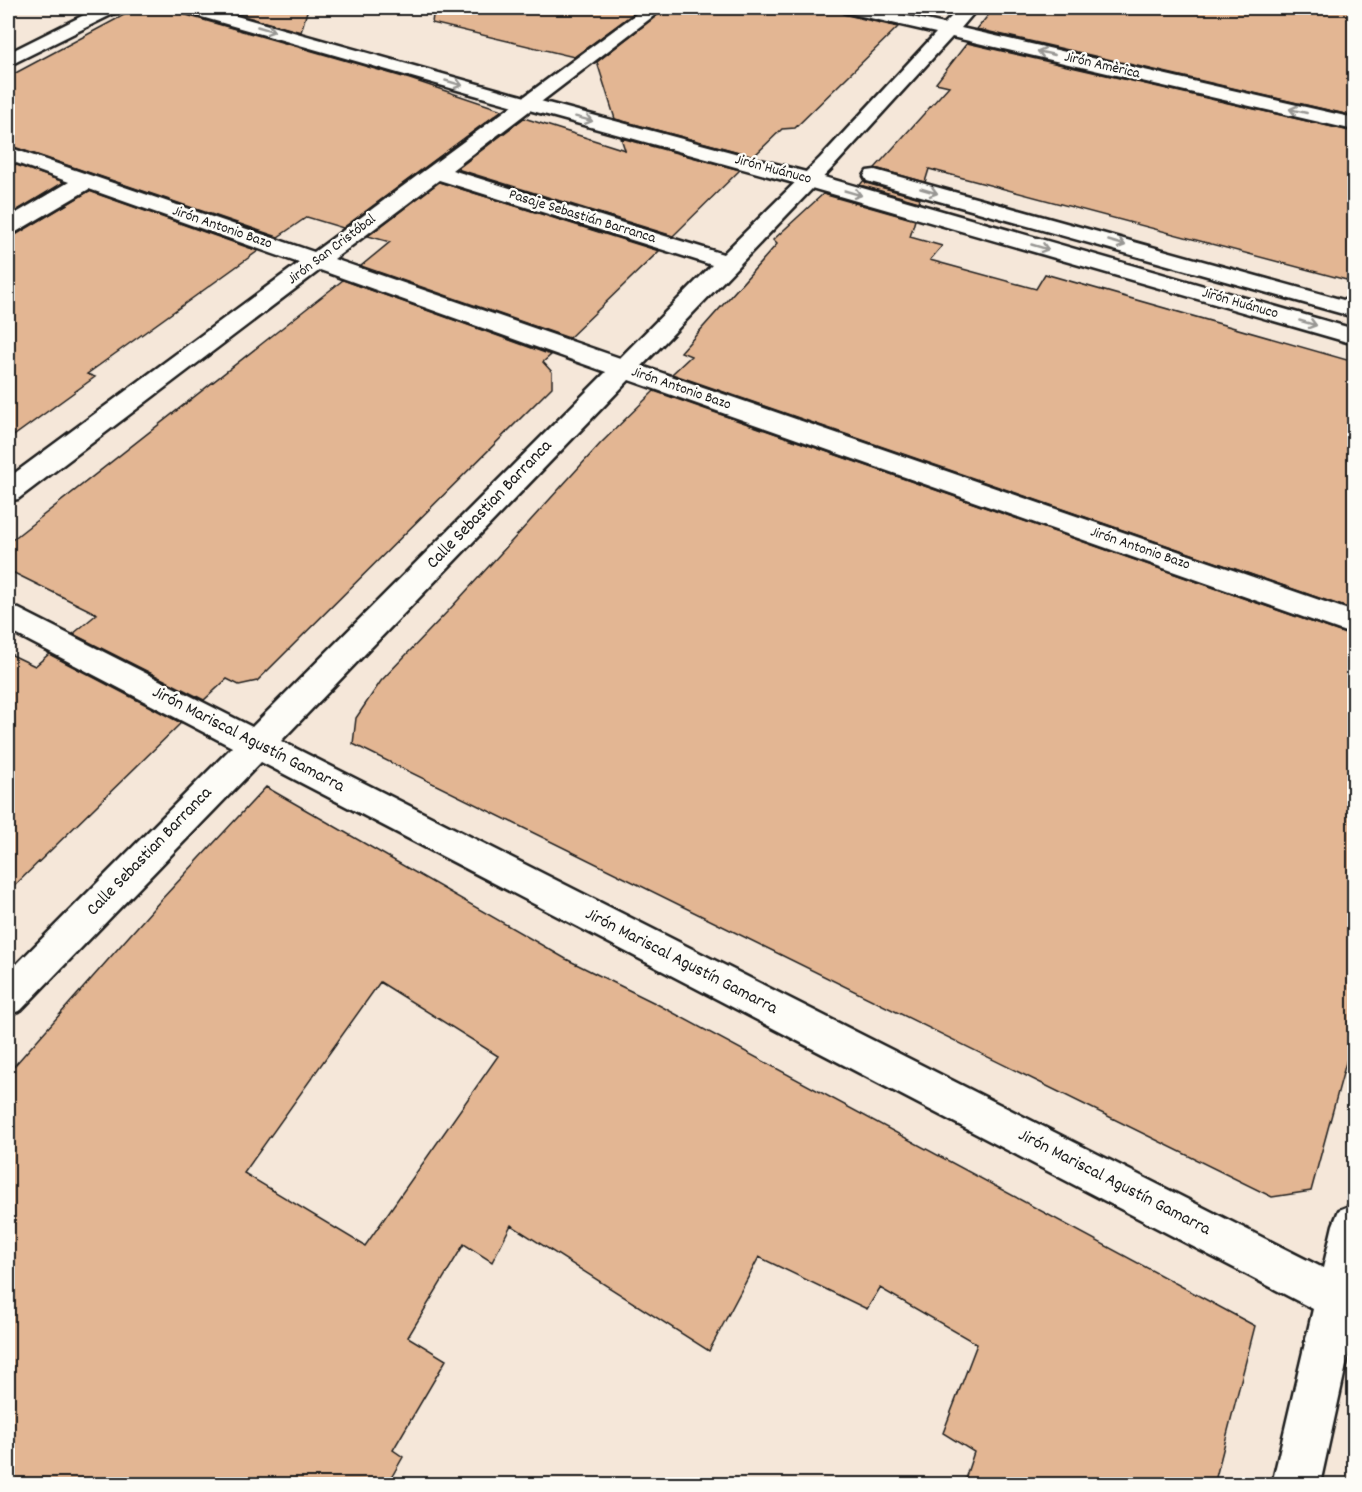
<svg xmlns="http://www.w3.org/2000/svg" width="1362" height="1492" font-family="Dekko,sans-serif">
  <rect width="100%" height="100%" fill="#fdfcf7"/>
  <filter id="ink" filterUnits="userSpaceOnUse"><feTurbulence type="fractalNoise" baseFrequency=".0167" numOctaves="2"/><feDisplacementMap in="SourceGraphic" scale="12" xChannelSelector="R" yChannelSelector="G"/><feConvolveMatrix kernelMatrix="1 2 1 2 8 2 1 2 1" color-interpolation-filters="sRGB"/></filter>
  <g filter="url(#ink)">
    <path fill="#f5e7d9" d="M8 8H1354V1484H8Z"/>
    <path fill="#e3b693" stroke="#1c1c1c" stroke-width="1.5" fill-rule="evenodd" d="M137 8H179L183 14 410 79 502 110 343 228 307 217 278 237 8 145V77Z
      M215 8H308L301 32Z
      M434 8H545L560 11 565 8H641L574 57 432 23Z
      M666 8H839L843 14 898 27 795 128 782 129 754 156 615 119 597 62Z
      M994 8H1354V116L977 29Z
      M967 43 1354 132V282L929 169 925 182 875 168 949 86 936 83Z
      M524 118 625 150 621 138 740 170 673 236 457 169Z
      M8 162 64 182 8 216Z
      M864 180 866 183 920 198 919 202 860 185Z
      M439 182 659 251 569 338 361 266 390 242 368 236Z
      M89 191 258 251 87 374 95 377 8 440V236L17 234Z
      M823 194 915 220 910 237 942 246 930 260 1036 289 1045 274 1354 362V610L672 374 691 356 681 352 777 244 773 240Z
      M343 280 551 355 543 362 552 372V387L257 681 239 685 227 679 204 700 73 634 97 614 8 570V543Z
      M654 391 1354 637V1033L1311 1191 1272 1197 353 744 356 718 381 681 449 610 601 443Z
      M8 653 35 666 49 654 181 723 8 892Z
      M266 787 566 959 655 1003 1255 1326 1214 1485H963L974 1452 943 1433 977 1344 880 1288 867 1309 759 1257 709 1351 511 1225 492 1262 464 1244 408 1337 446 1360 393 1450 403 1457 387 1485H8V1073L160 901ZM380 982 498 1056 365 1246 244 1173Z"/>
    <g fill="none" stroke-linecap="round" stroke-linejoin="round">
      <g stroke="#1c1c1c" stroke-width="5">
        <path id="minor" d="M98 8H120L117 12 8 66V53Z
          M644 8H664L452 170 723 254 820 158 936 33 844 12 841 8H871L944 24 960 8H978L961 28 1354 118V130L952 37 834 166 642 366 1354 612V635L629 380 281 741 1323 1268 1333 1225 1339 1210 1354 1204V1329L1320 1484H1272L1313 1309 261 762 21 1010 8 1015V973L232 747 8 630V606L19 609 252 727 606 372 320 270 18 499 8 501V478L299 263 89 189 16 232 8 234V218L69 182 8 160V147L314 252ZM439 180 712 265 620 358 334 259Z"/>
      </g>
      <g stroke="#1c1c1c" stroke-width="5">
        <path id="tertiary" d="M181 8H208L503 91 817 175 1354 329V344L801 185 489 99 184 12Z
          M875 170 1354 303V317L867 181 864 176 867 171Z"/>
      </g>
      <use href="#minor" fill="#fdfcf7" fill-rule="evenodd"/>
      <use href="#tertiary" fill="#fdfcf7" fill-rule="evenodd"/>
    </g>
    <defs><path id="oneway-shaft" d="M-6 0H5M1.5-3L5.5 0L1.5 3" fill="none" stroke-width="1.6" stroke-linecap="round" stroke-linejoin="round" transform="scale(1.5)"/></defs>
    <g stroke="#989794">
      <use href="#oneway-shaft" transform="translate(266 29) rotate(16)"/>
      <use href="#oneway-shaft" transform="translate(1046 53) rotate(-167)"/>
      <use href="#oneway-shaft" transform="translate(454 83) rotate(16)"/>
      <use href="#oneway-shaft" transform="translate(1298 111) rotate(-167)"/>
      <use href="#oneway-shaft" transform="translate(584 119) rotate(15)"/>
      <use href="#oneway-shaft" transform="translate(929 191) rotate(16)"/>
      <use href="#oneway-shaft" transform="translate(853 193) rotate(16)"/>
      <use href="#oneway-shaft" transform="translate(1117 243) rotate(16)"/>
      <use href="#oneway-shaft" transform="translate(1040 247) rotate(16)"/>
      <use href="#oneway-shaft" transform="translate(1308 323) rotate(16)"/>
    </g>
  </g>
  <g text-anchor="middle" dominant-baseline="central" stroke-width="5" stroke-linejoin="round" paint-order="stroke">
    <g font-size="15" fill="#1c1c1c" stroke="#fdfcf7">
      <text transform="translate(1102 66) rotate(13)">Jirón Amèrica</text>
      <text transform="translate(773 170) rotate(15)">Jirón Huánuco</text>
      <text transform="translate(582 217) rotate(17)">Pasaje Sebastián Barranca</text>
      <text transform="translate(222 228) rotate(19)">Jirón Antonio Bazo</text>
      <text transform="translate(332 250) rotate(-37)">Jirón San Cristóbal</text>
      <text transform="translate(1240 304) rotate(16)">Jirón Huánuco</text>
      <text transform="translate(681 389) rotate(19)">Jirón Antonio Bazo</text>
      <text transform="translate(1140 549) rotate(19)">Jirón Antonio Bazo</text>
    </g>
    <g font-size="18" fill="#1c1c1c" stroke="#fdfcf7">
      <text transform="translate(490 505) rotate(-46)">Calle Sebastian Barranca</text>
      <text transform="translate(248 740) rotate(27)">Jirón Mariscal Agustín Gamarra</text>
      <text transform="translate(150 852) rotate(-46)">Calle Sebastian Barranca</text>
      <text transform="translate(681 962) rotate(27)">Jirón Mariscal Agustín Gamarra</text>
      <text transform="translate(1114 1183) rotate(27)">Jirón Mariscal Agustín Gamarra</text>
    </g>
  </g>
  <rect width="1362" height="1492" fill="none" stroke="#fdfcf7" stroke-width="30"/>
  <rect x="15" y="15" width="1332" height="1462" fill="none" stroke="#1c1c1c" stroke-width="2" filter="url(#ink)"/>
</svg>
